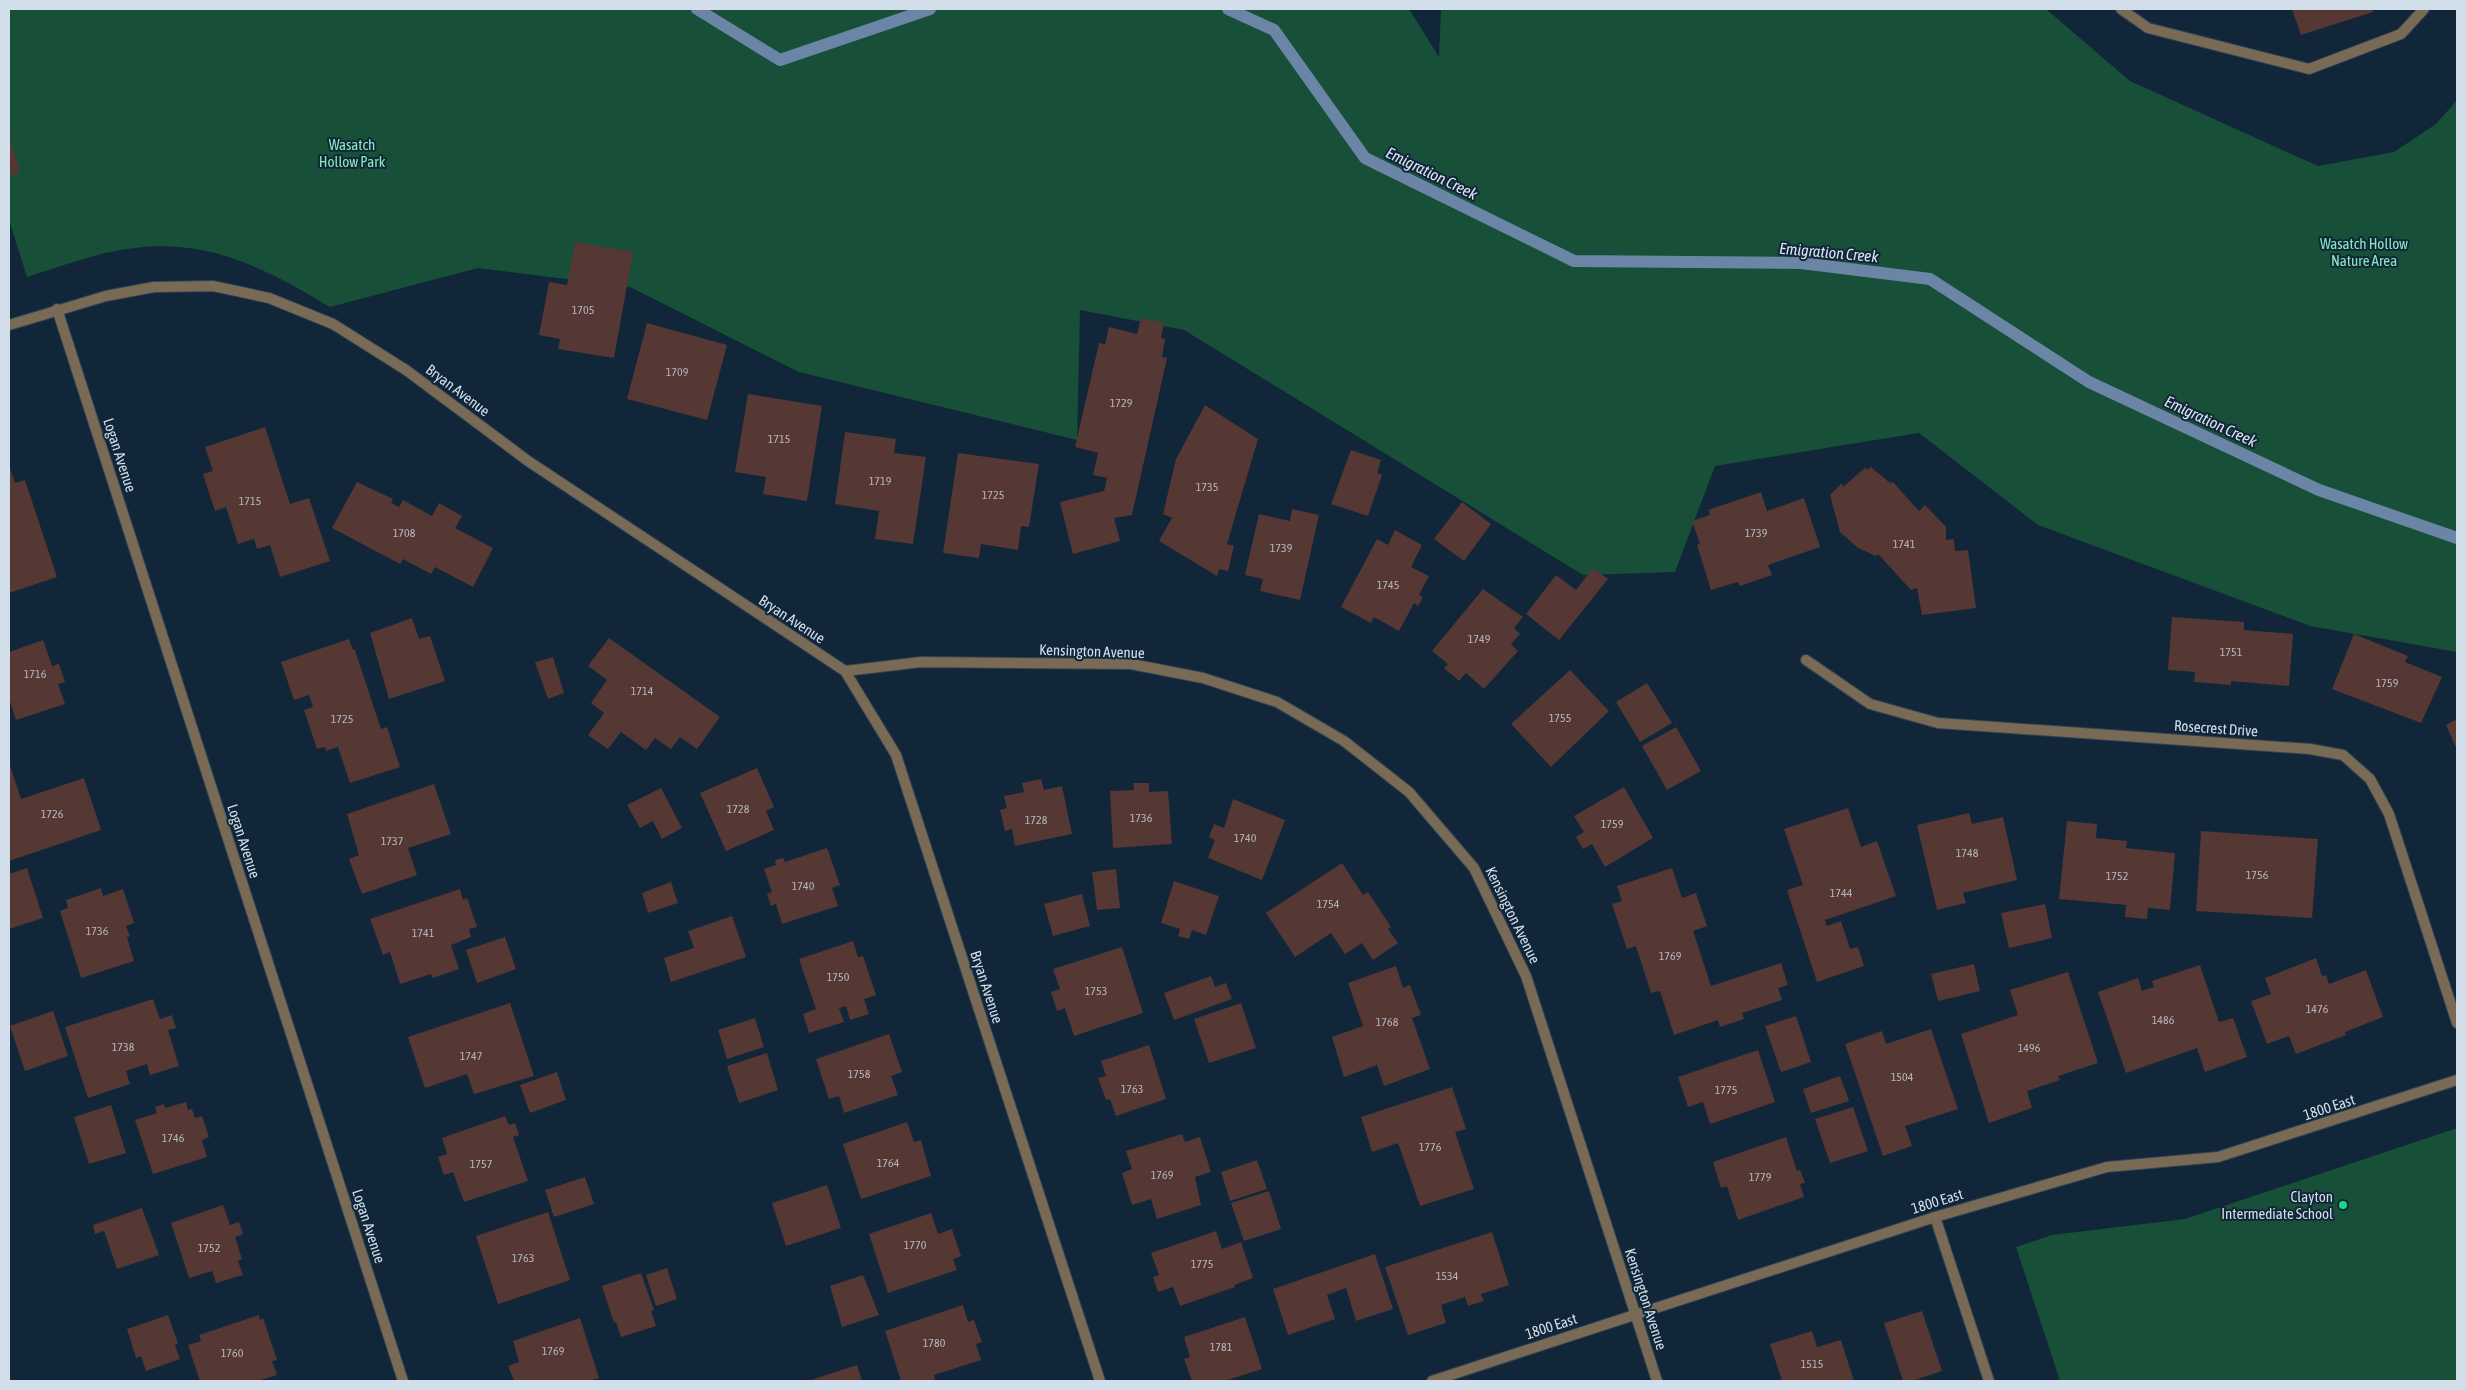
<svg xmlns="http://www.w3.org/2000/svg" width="2466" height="1390" font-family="'Asap Condensed',sans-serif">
  <rect width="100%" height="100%" fill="#112638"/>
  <path fill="#174f39" d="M9 9H1409L1439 57 1441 9H2046L2130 81 2318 166 2394 152 2436 124 2457 100V652L2310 626 2038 525 1919 433 1715 466 1675 572 1583 575 1184 330 1080 310 1077 440 799 372 630 287 478 268 330 307C259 265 201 234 115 251 85 257 56 268 27 277L9 220Z
    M2457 1128V1381H2060L2016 1247 2052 1235 2185 1219Z"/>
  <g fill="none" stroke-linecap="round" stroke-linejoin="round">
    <path stroke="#6b85a6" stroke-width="12" d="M697 9 780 60 930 9
      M1228 9 1274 30 1365 158 1574 261 1801 263 1930 279 2089 382 2319 490 2457 538"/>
  </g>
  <path fill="#553734" d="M2292 9H2372L2373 12 2301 35Z
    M9 136 20 173 9 176Z
    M575 242 633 252 614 358 558 349 560 339 539 335 549 282 567 285Z
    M1141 318 1164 323 1161 338 1165 339 1162 357 1167 358 1132 515 1114 518 1120 541 1073 554 1060 502 1104 491 1107 478 1093 475 1098 453 1075 447 1099 343 1105 344 1109 327 1137 334Z
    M647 323 727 345 707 420 627 399Z
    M748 394 822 406 807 501 763 494 766 477 735 472Z
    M1205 405 1258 439 1227 544 1234 546 1228 571 1219 569 1217 576 1159 541 1172 518 1163 514 1176 459Z
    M265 427 290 504 309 498 330 561 280 577 270 545 257 549 254 539 238 544 226 507 215 511 203 474 213 471 205 447Z
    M845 432 896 439 894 453 926 457 913 544 875 539 879 511 835 504Z
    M1351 450 1381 460 1377 473 1382 475 1368 516 1331 504Z
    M958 453 1039 464 1029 527 1021 526 1018 550 981 544 979 558 943 553Z
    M9 466 15 483 25 480 57 577 9 593Z
    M1866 467 1867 470 1871 467 1890 483 1893 482 1919 511 1925 505 1946 527V540L1954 539 1955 551 1968 550 1976 608 1922 615 1917 588 1911 590 1878 554 1876 556 1858 548 1840 532 1830 495 1842 483 1843 487Z
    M357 482 393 499 391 503 399 507 403 500 432 516 439 503 462 516 455 528 493 548 473 587 435 567 431 574 403 559 400 564 332 528Z
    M1761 492 1767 511 1804 498 1820 547 1768 565 1772 575 1740 586 1738 582 1711 590 1697 545 1700 544 1692 521 1710 515 1708 510Z
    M1462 502 1491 524 1464 561 1434 539Z
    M1292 509 1319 515 1300 600 1260 591 1263 579 1245 575 1259 514 1290 521Z
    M1395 530 1422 545 1411 567 1429 576 1419 595 1423 597 1418 606 1414 603 1399 631 1374 617 1371 623 1341 607 1377 539 1388 545Z
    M1593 568 1608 579 1559 640 1526 614 1556 575 1576 590Z
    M1483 589 1523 617 1514 628 1520 634 1511 644 1518 651 1484 689 1466 673 1459 681 1444 668 1448 664 1432 651Z
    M2172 617 2244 622V630L2293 634 2289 686 2231 681V685L2194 682 2195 672 2168 670Z
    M412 618 419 639 430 636 445 681 389 699 370 633Z
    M2354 634 2408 656 2405 662 2442 677 2421 723 2332 689Z
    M609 638 720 717 697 749 680 737 671 749 655 738 646 750 621 732 608 749 588 735 604 713 591 703 607 680 588 666Z
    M349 639 353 650H355L381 729 387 727 400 767 350 783 338 747 326 751 325 747 317 749 304 710 313 707 309 695 294 700 281 662Z
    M43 640 52 666 59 664 65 682 58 684 65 704 16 720 9 698V652Z
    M553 657 564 693 548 699 535 662Z
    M1570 670 1609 711 1551 767 1511 724Z
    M1647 683 1672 723 1640 742 1616 702Z
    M2457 719V750L2446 725Z
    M1676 727 1701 771 1667 790 1642 746Z
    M9 762 21 799 84 778 101 830 9 861Z
    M757 768 774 807 766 811 774 830 726 851 700 793Z
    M1041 779 1044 790 1062 786 1072 834 1015 846 1012 829 1005 831 1000 810 1007 808 1004 796 1024 792 1022 783Z
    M1133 783H1149V792L1168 791 1172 844 1113 848 1110 791 1134 790Z
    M434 784 451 834 408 848 417 875 362 894 349 859 359 855 347 814Z
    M1624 787 1653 838 1605 867 1592 844 1583 849 1576 837 1584 832 1574 816Z
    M661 788 682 828 662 839 653 821 640 828 627 805Z
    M1233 799 1285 820 1262 880 1208 858 1215 840 1209 837 1214 824 1224 828Z
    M1848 808 1861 847 1877 841 1896 896 1825 920 1827 926 1841 921 1850 949 1858 947 1864 966 1817 982 1787 890 1803 885 1784 829Z
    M1969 813 1972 824 2003 817 2017 880 1963 893 1966 903 1937 910 1917 825Z
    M2067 821 2097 824 2096 838 2127 841 2126 848 2175 853 2170 910 2148 908 2147 919 2125 917 2126 905 2059 899Z
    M2201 831 2318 839 2312 918 2196 911Z
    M827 848 840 885 832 888 838 906 782 924 776 904 771 906 767 894 772 892 764 869 776 865 775 860 783 858 785 862Z
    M1342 863 1363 895 1368 892 1391 927 1388 929 1398 943 1373 960 1362 943 1345 954 1331 933 1295 957 1266 913Z
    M27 868 43 918 9 929V874Z
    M1672 868 1682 898 1696 893 1707 926 1693 931 1711 986 1781 963 1788 985 1778 988 1782 1000 1742 1013 1744 1019 1720 1027 1718 1020 1674 1035 1660 991 1651 993 1636 946 1627 949 1612 904 1622 901 1617 886Z
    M1116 869 1120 908 1097 910 1092 872Z
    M1174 881 1219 896 1206 935 1192 930 1189 939 1178 936 1180 929 1161 923Z
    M671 882 678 903 648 913 642 893Z
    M101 888 103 896 123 889 134 923 126 926 130 936 127 937 134 961 81 978 60 911 68 908 66 900Z
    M460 889 463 900 467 898 477 927 469 929 471 937 451 945 459 969 433 978 431 974 400 984 390 952 383 955 370 919Z
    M1082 894 1090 926 1053 936 1044 904Z
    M2045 904 2052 938 2009 948 2001 913Z
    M732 916 746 957 671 982 664 958 694 948 688 931Z
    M505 937 516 969 477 983 466 950Z
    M853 941 858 957 863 956 876 995 864 999 869 1014 850 1020 846 1006 839 1008 844 1022 809 1033 803 1014 816 1009 799 959Z
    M1122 947 1143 1013 1074 1036 1065 1008 1057 1011 1051 992 1060 989 1053 969Z
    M2316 958 2322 976 2326 975 2329 984 2366 970 2383 1017 2345 1032 2346 1035 2296 1054 2289 1036 2267 1044 2251 1001 2271 994 2265 978Z
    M1974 964 1980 991 1938 1001 1931 974Z
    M2200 965 2219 1022 2233 1018 2247 1057 2205 1072 2197 1048 2126 1073 2098 992 2138 978 2142 991 2154 987 2152 981Z
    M1396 966 1403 988 1410 985 1421 1015 1412 1018 1430 1069 1384 1086 1377 1065 1344 1077 1332 1037 1363 1026 1348 983Z
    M2068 972 2098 1063 2058 1076 2060 1080 2027 1091 2032 1108 1989 1123 1961 1034 2018 1015 2010 990Z
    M1211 976 1215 987 1226 983 1232 999 1174 1020 1164 993Z
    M153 999 160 1019 172 1015 176 1028 168 1030 179 1066 150 1075 147 1064 126 1071 130 1084 88 1098 65 1027Z
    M510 1003 534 1076 474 1094 467 1074 425 1088 408 1037Z
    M1241 1003 1256 1048 1209 1063 1194 1019Z
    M53 1011 68 1056 25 1071 10 1026Z
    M1796 1016 1811 1062 1781 1072 1765 1026Z
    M755 1018 764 1047 727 1059 718 1030Z
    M1931 1029 1958 1109 1905 1126 1912 1146 1883 1156 1845 1044 1882 1031 1886 1044Z
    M889 1034 902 1072 891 1076 898 1095 844 1113 839 1096 829 1099 816 1059Z
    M1149 1045 1166 1099 1116 1116 1110 1099 1106 1100 1098 1078 1106 1076 1101 1061Z
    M1758 1050 1775 1102 1710 1124 1703 1102 1688 1107 1678 1077Z
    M767 1053 778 1090 739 1103 727 1066Z
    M557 1072 566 1100 530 1113 520 1085Z
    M1840 1076 1849 1101 1811 1113 1803 1089Z
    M1452 1087 1466 1129 1455 1132 1474 1189 1420 1206 1398 1143 1372 1152 1361 1117Z
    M186 1102 188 1110 192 1109 195 1118 202 1116 209 1137 202 1140 207 1157 153 1174 135 1120 157 1113 155 1107 164 1104 165 1108Z
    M111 1105 126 1153 89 1164 74 1117Z
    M1853 1107 1868 1151 1830 1163 1815 1119Z
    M505 1116 509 1125 515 1123 519 1135 513 1137 528 1181 464 1202 453 1172 444 1175 438 1157 447 1154 442 1138Z
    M907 1122 914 1142 921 1140 931 1176 861 1199 843 1144Z
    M1182 1134 1185 1142 1200 1137 1211 1172 1195 1177 1201 1205 1157 1219 1151 1199 1132 1205 1122 1173 1132 1169 1126 1151Z
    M1786 1137 1797 1171 1800 1170 1805 1183 1800 1184 1804 1197 1738 1220 1727 1186 1721 1188 1713 1162Z
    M1257 1160 1267 1189 1230 1201 1221 1172Z
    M585 1177 594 1204 554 1217 545 1190Z
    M827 1185 841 1228 786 1246 772 1203Z
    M1269 1191 1281 1229 1244 1241 1231 1203Z
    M223 1205 230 1225 239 1222 243 1234 235 1237 242 1259 238 1261 243 1275 216 1283 212 1271 189 1278 171 1223Z
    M142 1208 159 1255 117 1269 104 1231 95 1234 93 1225Z
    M548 1212 570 1280 498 1304 476 1236Z
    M931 1213 938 1234 952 1229 961 1256 953 1259 957 1270 888 1293 869 1234Z
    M1216 1231 1222 1249 1241 1242 1253 1278 1234 1285 1235 1287 1180 1306 1173 1287 1158 1292 1153 1277 1159 1275 1151 1253Z
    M1492 1232 1509 1285 1481 1294 1484 1301 1468 1306 1465 1297 1441 1305 1446 1323 1408 1335 1385 1267Z
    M1375 1254 1393 1309 1356 1321 1346 1288 1327 1295 1335 1319 1288 1335 1273 1289Z
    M667 1268 677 1299 656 1306 646 1275Z
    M641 1273 654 1310 651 1311 656 1326 621 1337 616 1322 614 1323 602 1286Z
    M863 1275 879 1315 842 1327 830 1286Z
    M963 1305 968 1322 974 1320 982 1342 976 1344 981 1360 934 1375 935 1381H901L885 1331Z
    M1922 1311 1942 1371 1912 1381H1903L1884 1323Z
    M168 1315 178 1343 175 1345 180 1359 146 1371 141 1356 136 1358 127 1329Z
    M259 1315 260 1320 263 1318 277 1360 272 1361 277 1375 257 1381H200L188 1345 201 1341 199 1335Z
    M1245 1317 1262 1369 1224 1381H1192L1184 1359 1190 1357 1184 1337Z
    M580 1318 599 1378 589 1381H514L508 1366 519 1362 513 1341Z
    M1812 1331 1817 1347 1841 1340 1854 1381H1782L1770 1344Z
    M857 1365 862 1381H808Z"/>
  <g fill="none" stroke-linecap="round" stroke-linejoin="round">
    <g stroke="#304455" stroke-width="12">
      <path id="service" d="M2121 9 2148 28 2309 69 2401 34 2424 9
        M1935 1217 1989 1381"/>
    </g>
    <g stroke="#304455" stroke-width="12">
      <path id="minor" d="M57 309 403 1381
        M9 325 106 296 154 287 213 286 269 298 333 324 406 370 528 461 845 671 896 755 1100 1381
        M1806 660 1870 704 1938 723 2310 749 2343 755 2370 779 2389 814 2457 1023
        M845 671 921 662 1131 664 1203 678 1277 702 1344 741 1409 792 1474 868 1526 976 1657 1381
        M1432 1381 1935 1217 2107 1167 2218 1157 2457 1080"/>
    </g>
    <use href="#service" stroke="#796a56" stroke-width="10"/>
    <use href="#minor" stroke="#796a56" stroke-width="10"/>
  </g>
  <circle fill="#19d989" stroke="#112638" stroke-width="2" cx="2343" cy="1205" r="5"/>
  <g text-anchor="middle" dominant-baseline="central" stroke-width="4" stroke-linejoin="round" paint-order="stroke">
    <g font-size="12" fill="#b3b5bd">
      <text x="583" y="310">1705</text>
      <text x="677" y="372">1709</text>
      <text x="1121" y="403">1729</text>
      <text x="779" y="439">1715</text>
      <text x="880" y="481">1719</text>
      <text x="1207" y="487">1735</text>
      <text x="993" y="495">1725</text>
      <text x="250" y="501">1715</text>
      <text x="404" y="533">1708</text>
      <text x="1756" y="533">1739</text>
      <text x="1904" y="544">1741</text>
      <text x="1281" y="548">1739</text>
      <text x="1388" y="585">1745</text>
      <text x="1479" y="639">1749</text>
      <text x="2231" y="652">1751</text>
      <text x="35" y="674">1716</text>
      <text x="2387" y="683">1759</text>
      <text x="642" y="691">1714</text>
      <text x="1560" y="718">1755</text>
      <text x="342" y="719">1725</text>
      <text x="738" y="809">1728</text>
      <text x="52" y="814">1726</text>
      <text x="1141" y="818">1736</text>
      <text x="1036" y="820">1728</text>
      <text x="1612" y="824">1759</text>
      <text x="1245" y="838">1740</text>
      <text x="392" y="841">1737</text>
      <text x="1967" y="853">1748</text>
      <text x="2257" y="875">1756</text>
      <text x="2117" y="876">1752</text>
      <text x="803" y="886">1740</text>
      <text x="1841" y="893">1744</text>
      <text x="1328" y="904">1754</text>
      <text x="97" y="931">1736</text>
      <text x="423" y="933">1741</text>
      <text x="1670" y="956">1769</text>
      <text x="838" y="977">1750</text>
      <text x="1096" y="991">1753</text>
      <text x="2317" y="1009">1476</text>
      <text x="2163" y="1020">1486</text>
      <text x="1387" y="1022">1768</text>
      <text x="123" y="1047">1738</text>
      <text x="2029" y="1048">1496</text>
      <text x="471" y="1056">1747</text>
      <text x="859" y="1074">1758</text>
      <text x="1902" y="1077">1504</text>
      <text x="1132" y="1089">1763</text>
      <text x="1726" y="1090">1775</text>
      <text x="173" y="1138">1746</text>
      <text x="1430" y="1147">1776</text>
      <text x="888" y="1163">1764</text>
      <text x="481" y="1164">1757</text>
      <text x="1162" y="1175">1769</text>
      <text x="1760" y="1177">1779</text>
      <text x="915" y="1245">1770</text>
      <text x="209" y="1248">1752</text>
      <text x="523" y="1258">1763</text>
      <text x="1202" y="1264">1775</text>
      <text x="1447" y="1276">1534</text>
      <text x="934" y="1343">1780</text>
      <text x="1221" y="1347">1781</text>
      <text x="553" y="1351">1769</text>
      <text x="232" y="1353">1760</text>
      <text x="1812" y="1364">1515</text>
    </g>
    <g font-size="15" fill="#89e8be" stroke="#112638">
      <text x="352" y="144">Wasatch<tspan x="352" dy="17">Hollow Park</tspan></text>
      <text x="2364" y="243">Wasatch Hollow<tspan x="2364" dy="17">Nature Area</tspan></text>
    </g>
    <g font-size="15" fill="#d2dfeb" stroke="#112638">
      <text transform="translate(458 390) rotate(37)">Bryan Avenue</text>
      <text transform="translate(120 455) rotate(72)">Logan Avenue</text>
      <text transform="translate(792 619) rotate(33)">Bryan Avenue</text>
      <text transform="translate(1092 651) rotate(2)">Kensington Avenue</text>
      <text transform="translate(2216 728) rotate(4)">Rosecrest Drive</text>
      <text transform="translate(244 841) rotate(72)">Logan Avenue</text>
      <text transform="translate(1513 915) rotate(64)">Kensington Avenue</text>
      <text transform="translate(987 987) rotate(72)">Bryan Avenue</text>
      <text transform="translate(2329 1107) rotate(-18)">1800 East</text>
      <text transform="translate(1937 1201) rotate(-17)">1800 East</text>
      <text transform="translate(369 1226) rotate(72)">Logan Avenue</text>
      <text transform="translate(1646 1299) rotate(72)">Kensington Avenue</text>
      <text transform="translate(1551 1326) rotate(-18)">1800 East</text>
    </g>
    <g font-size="15" fill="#d2dfeb" stroke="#112638" text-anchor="end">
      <text x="2333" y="1196">Clayton<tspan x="2333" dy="17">Intermediate School</tspan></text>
    </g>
    <g font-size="16" font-style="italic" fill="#dae4f2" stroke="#112638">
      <text transform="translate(1432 173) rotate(26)">Emigration Creek</text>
      <text transform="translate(1829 252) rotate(5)">Emigration Creek</text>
      <text transform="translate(2211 421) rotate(25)">Emigration Creek</text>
    </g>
  </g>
  <rect width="2466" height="1390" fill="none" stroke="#d2dfeb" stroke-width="20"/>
</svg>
